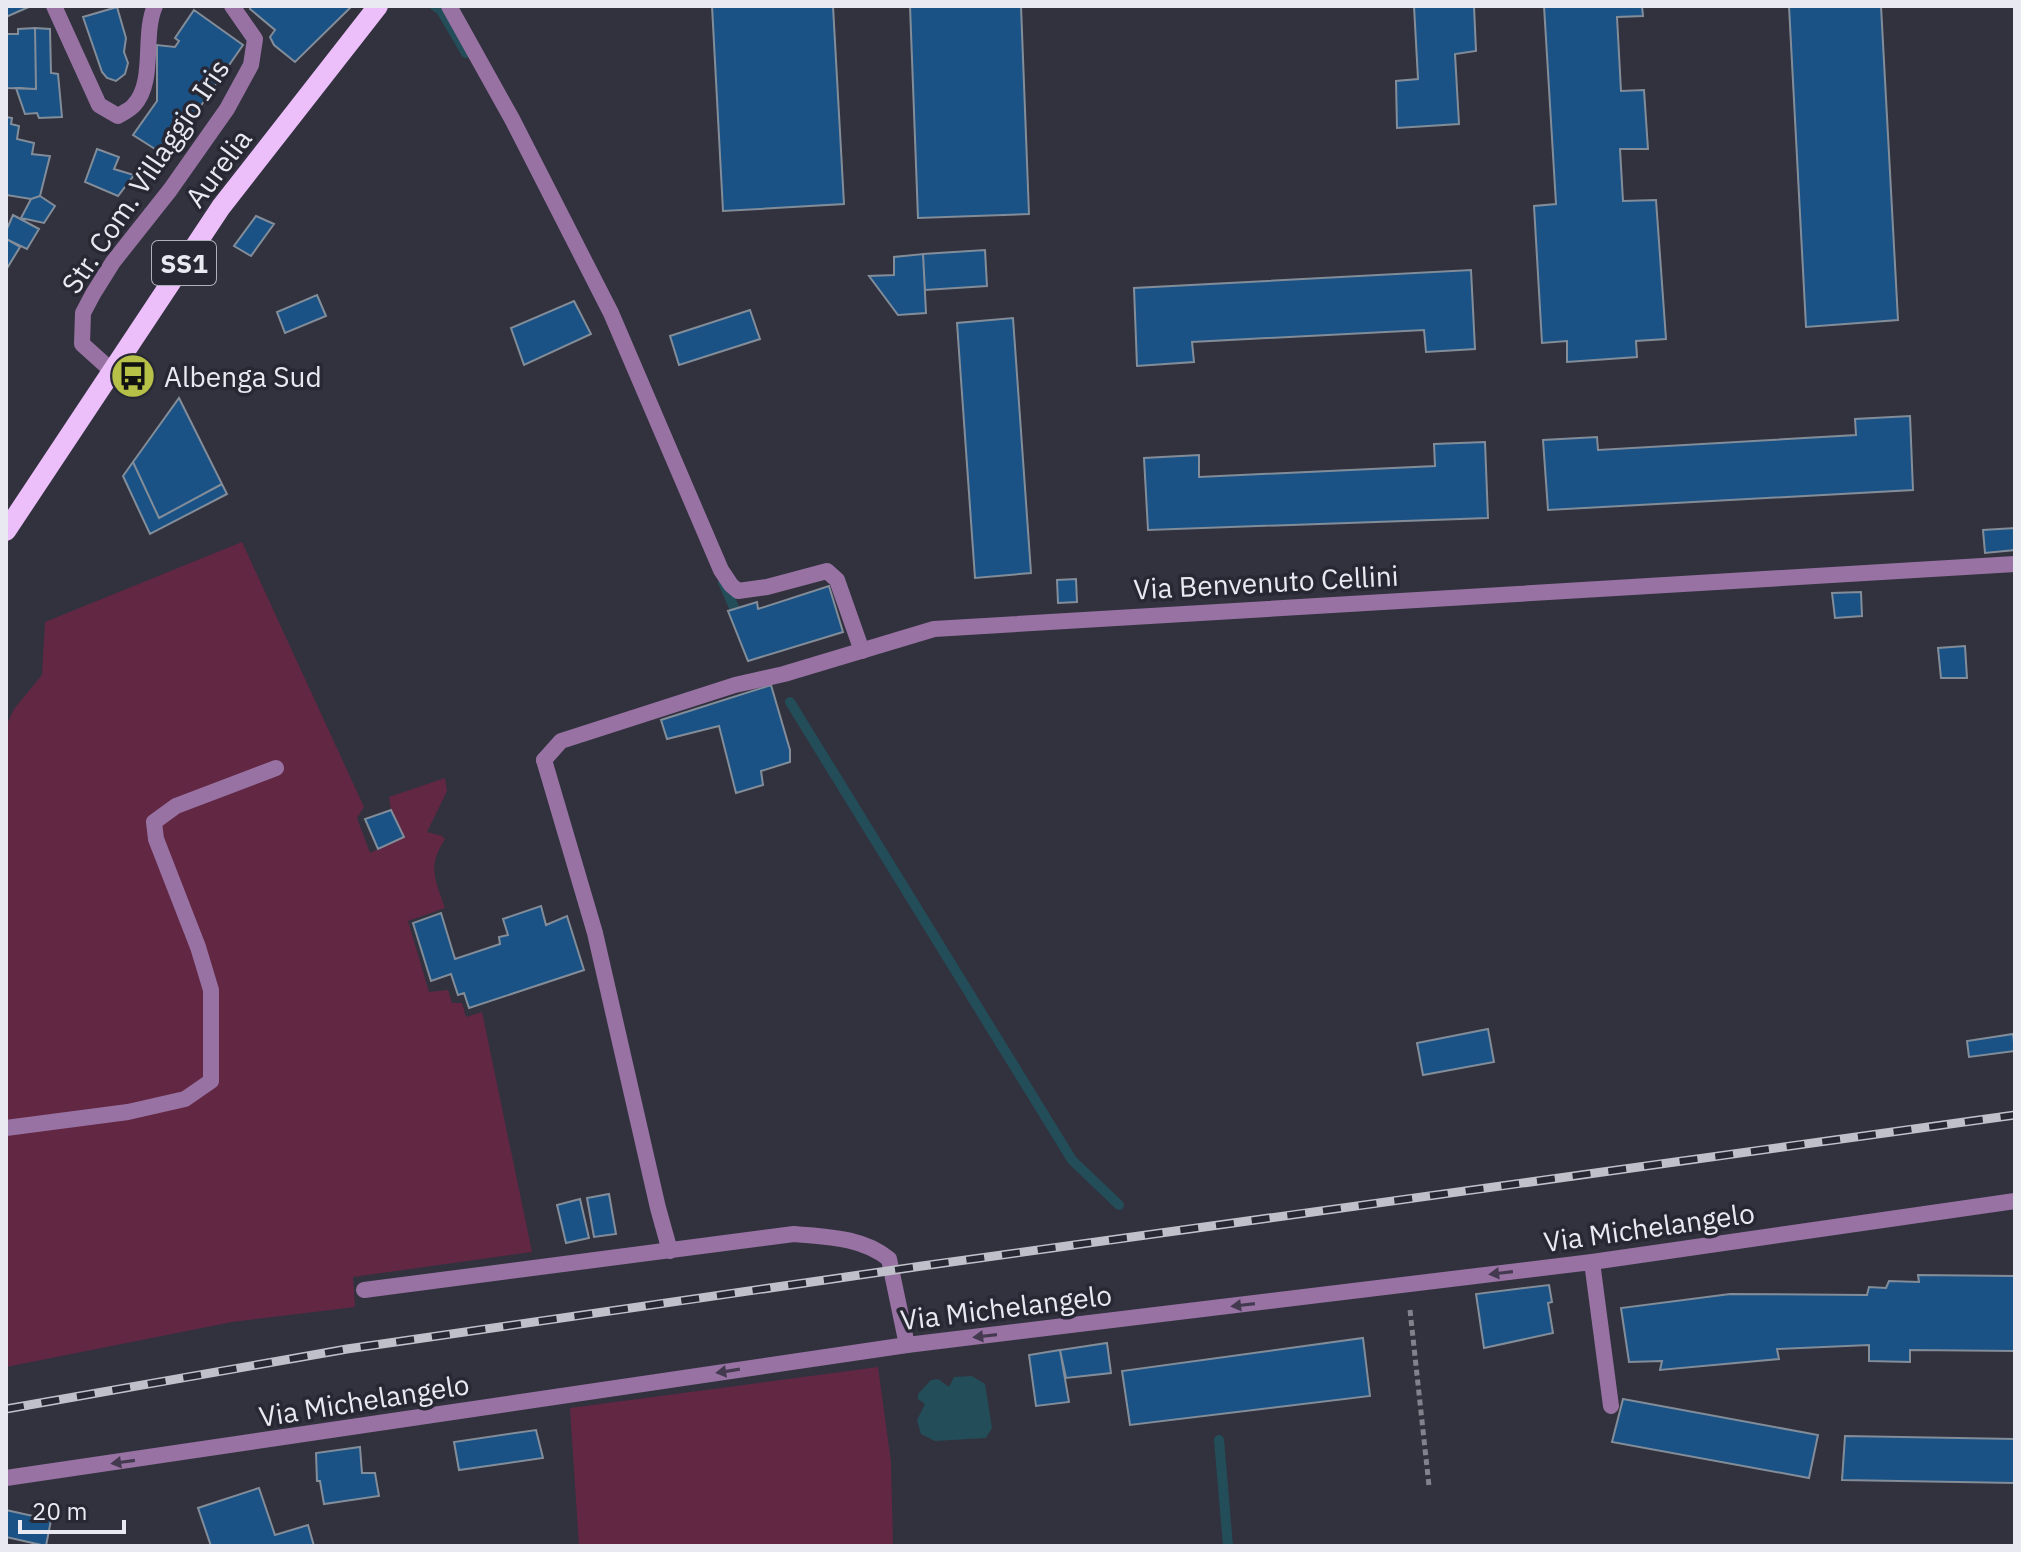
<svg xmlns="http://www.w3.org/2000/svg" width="2021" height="1552" font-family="'IBM Plex Sans',sans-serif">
  <rect width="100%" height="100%" fill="#31323e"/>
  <path fill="#622743" d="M242 542 364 807 357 818 370 853 404 837 391 810 389 797 445 778 447 791 427 832 442 836 445 839C427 867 435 879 445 908L408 921 429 992 448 990 452 1003H462L466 1017 482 1012 532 1252 353 1277 355 1307 232 1322 6 1367V726L14 709 42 675 45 622Z
    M878 1367 891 1462 893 1546H579L570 1408Z"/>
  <path fill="#234e59" d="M972 1376 985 1384 992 1428 986 1438 935 1441 921 1434 917 1420 925 1404 918 1399V1394L931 1380 938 1379 949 1387 954 1377Z"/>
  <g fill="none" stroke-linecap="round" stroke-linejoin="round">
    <path stroke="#234e59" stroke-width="10" d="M435 6 441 10 466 53
      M723 582 739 619
      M790 702 1072 1160 1119 1205
      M1219 1440 1228 1546"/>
  </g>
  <path fill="#1b5285" stroke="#828d99" stroke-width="2" d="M6 6H31L6 17Z
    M251 6H352L295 62 274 45 270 37 275 30 250 9Z
    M712 6H833L844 204 723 211Z
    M910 6H1021L1029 214 918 218Z
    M1414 6H1474L1476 51 1455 54 1459 124 1397 128 1396 81 1418 79Z
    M1544 6H1642L1643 16 1617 17 1621 91 1644 90 1648 149H1620L1623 201 1656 200 1666 339 1636 341 1637 357 1567 362V341L1542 343 1534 206 1556 204Z
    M1789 6H1881L1898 320 1806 327Z
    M117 7 126 38 124 52 128 63 125 74 116 81 107 78 102 72 83 17Z
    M194 10 243 45 166 156 133 135 157 101V45L175 47 179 41 175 38Z
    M35 28 50 29 51 73 58 74 62 117 39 118 37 113 25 114 16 88 36 89Z
    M35 28 36 89 6 88V34H18V29Z
    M6 117 12 118 11 124 19 126 17 139 34 143 32 154 50 156 40 196 31 199 6 195Z
    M97 149 119 157 114 169 134 175 118 196 85 182Z
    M40 196 55 206 44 223 21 218 31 199Z
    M13 215 39 229 27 249 6 239V231Z
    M256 216 274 224 251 256 234 246Z
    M6 239 20 247 6 270Z
    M985 250 987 286 925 290 923 254Z
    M923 254 926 313 898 315 869 276 894 275V257Z
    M1471 270 1475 349 1426 352 1424 330 1192 342 1194 362 1137 366 1134 288Z
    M317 295 326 316 285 333 277 312Z
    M574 301 591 334 524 365 511 328Z
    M750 310 760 339 679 365 670 336Z
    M1013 318 1031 573 975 578 957 323Z
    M179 398 222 484 159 518 133 462Z
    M1910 416 1913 490 1548 510 1543 440 1597 437 1598 450 1856 435 1855 419Z
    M1485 442 1488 518 1148 530 1144 458 1199 455V477L1435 466 1434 444Z
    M133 462 159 518 222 484 227 494 150 534 123 476Z
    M2015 528V550L1985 553 1983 530Z
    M1076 579 1077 602 1058 603 1057 580Z
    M829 586 843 632 748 661 728 611 757 602 758 609Z
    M1861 592 1862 616 1835 618 1832 593Z
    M1965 646 1967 678H1941L1938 648Z
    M771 685 790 750V762L761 771 763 785 736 793 719 726 667 739 661 720Z
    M391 810 404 837 378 849 365 819Z
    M541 906 546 925 567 916 584 970 469 1008 464 993 458 995 451 974 431 981 413 923 441 913 455 959 500 944 499 937 508 935 503 919Z
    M1488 1029 1494 1062 1423 1075 1417 1043Z
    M2013 1034 2015 1051 1969 1057 1967 1041Z
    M609 1194 616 1234 594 1237 587 1198Z
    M580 1199 589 1238 566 1243 557 1205Z
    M1918 1275 2015 1276V1351L1910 1350V1362L1869 1361V1345L1777 1349 1779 1359 1660 1370 1662 1361 1629 1362 1621 1308 1730 1294 1867 1295 1869 1287 1886 1288 1889 1281 1919 1282Z
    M1549 1285 1552 1302 1548 1303 1553 1333 1484 1348 1476 1294Z
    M1363 1338 1370 1396 1130 1425 1122 1371Z
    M1107 1343 1111 1373 1066 1378 1060 1350Z
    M1060 1350 1069 1402 1036 1406 1029 1355Z
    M1623 1399 1818 1435 1809 1478 1612 1442Z
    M536 1430 543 1458 459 1470 454 1442Z
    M1845 1436 2015 1439V1483L1842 1480Z
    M360 1447 362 1473H375L379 1496 324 1504 320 1481H317L316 1453Z
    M259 1488 275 1535 308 1525 314 1546H211L198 1508Z
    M6 1510 51 1520 46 1546 6 1537Z"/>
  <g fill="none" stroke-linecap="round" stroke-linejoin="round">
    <path stroke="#81828c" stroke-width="5" stroke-dasharray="6 4" stroke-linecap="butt" d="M1410 1310 1429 1486"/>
    <path stroke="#9872a3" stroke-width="16" d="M449 6 512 119 611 313 721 570 731 585 738 591 767 587 827 571 837 580 862 651
      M544 760 595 933 658 1208 670 1251
      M6 1128 128 1112 185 1099 211 1081V990L198 947 156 839 154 822 176 806 276 768
      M1592 1262 1611 1406
      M364 1290 794 1234C827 1237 862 1237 889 1259L907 1345"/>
    <path stroke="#9872a3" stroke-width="16" d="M54 6 99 105 118 116C123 113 131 109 134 105 156 81 142 35 155 6
      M112 371 82 344 83 313 93 294 113 262 170 190 227 109 251 65 255 39 232 6
      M544 760 561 741 735 685 784 674 934 629 2015 564
      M6 1478 907 1345 1592 1262 2015 1201"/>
    <path stroke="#ecbefa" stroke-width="20" d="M6 531 221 207 378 6"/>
    <g stroke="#bfc0c9" stroke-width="9">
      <path id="rail" d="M6 1409 347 1349 922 1266 2015 1115"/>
    </g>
    <use href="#rail" stroke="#282834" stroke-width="6" stroke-dasharray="18" stroke-linecap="butt"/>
  </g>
  <defs><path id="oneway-solid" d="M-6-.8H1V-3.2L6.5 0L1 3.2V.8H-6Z" transform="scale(2)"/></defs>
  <g fill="#443a50">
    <use href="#oneway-solid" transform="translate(1501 1273) rotate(173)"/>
    <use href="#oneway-solid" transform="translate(1243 1305) rotate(173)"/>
    <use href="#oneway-solid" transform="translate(985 1336) rotate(173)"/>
    <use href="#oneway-solid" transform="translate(728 1371) rotate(171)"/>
    <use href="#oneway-solid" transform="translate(123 1462) rotate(172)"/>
  </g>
  <defs>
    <g id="bus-disc" transform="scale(2.3)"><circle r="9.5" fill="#b7c147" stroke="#282834"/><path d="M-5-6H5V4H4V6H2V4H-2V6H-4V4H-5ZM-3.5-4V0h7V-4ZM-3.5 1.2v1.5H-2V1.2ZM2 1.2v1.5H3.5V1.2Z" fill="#111"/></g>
  </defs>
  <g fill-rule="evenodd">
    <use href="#bus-disc" x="133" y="376"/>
  </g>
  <g text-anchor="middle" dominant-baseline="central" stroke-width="7" stroke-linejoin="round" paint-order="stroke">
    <rect fill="#282834" stroke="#aeafb8" stroke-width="2" x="152" y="241" width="64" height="44" rx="6"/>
    <g font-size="26" font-weight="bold" fill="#e8e9f1">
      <text x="184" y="263">SS1</text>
    </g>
    <g font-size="28" fill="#e8e9f1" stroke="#282834">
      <text transform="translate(218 168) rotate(-53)">Aurelia</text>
      <text transform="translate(145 176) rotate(-56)">Str. Com. Villaggio Iris</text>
      <text transform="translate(1266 582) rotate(-3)">Via Benvenuto Cellini</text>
      <text transform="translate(1649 1227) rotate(-8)">Via Michelangelo</text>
      <text transform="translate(1006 1307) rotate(-7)">Via Michelangelo</text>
      <text transform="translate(364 1400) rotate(-9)">Via Michelangelo</text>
    </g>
    <g font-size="28" fill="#e8e9f1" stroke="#282834" text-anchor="start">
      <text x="164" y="376">Albenga Sud</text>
    </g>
  </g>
  <rect width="2021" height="1552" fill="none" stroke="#e8e9f1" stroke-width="16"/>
  <path d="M20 1520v12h104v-12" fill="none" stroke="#e8e9f1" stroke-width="4"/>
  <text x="32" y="1520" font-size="24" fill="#e8e9f1" stroke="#282834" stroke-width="6" paint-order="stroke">20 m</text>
</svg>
